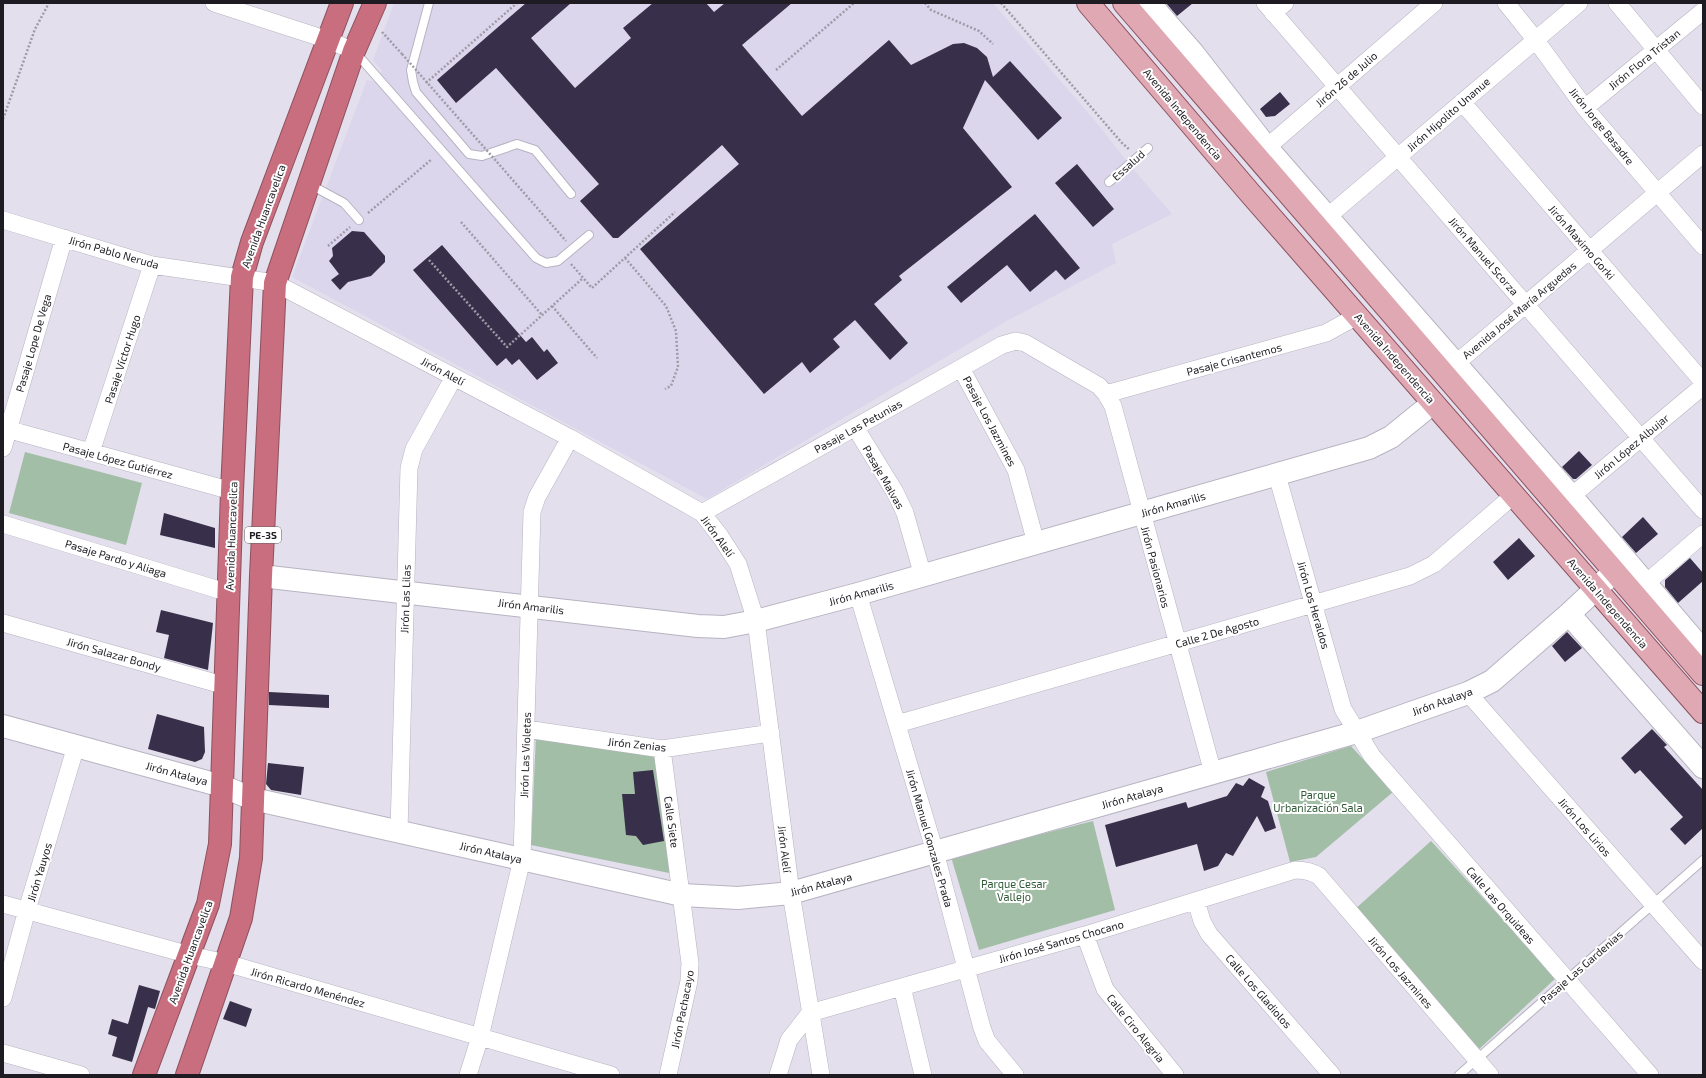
<svg xmlns="http://www.w3.org/2000/svg" width="1706" height="1078" font-family="'Exo 2',sans-serif">
  <rect width="100%" height="100%" fill="#e3dfed"/>
  <path fill="#dcd6ec" d="M394 3H993L1096 122 1129 164 1172 214 1112 244 1116 263 1005 322 707 499 292 277 367 80 376 82 382 71 373 60Z"/>
  <path fill="#a3bea6" d="M25 452 142 483 126 545 9 513Z
    M536 735 656 756 674 874 531 845Z
    M1351 746 1393 792 1316 857 1290 862 1266 772Z
    M1093 821 1115 910 979 950 951 857Z
    M1431 841 1556 978 1476 1052 1354 910Z"/>
  <path fill="#38304a" d="M526 3H571L531 38 575 88 631 38 623 28 653 3H706L714 12 725 3H792L742 45 802 116 889 40 911 65 953 44 964 43 977 48 987 57 993 77 1010 61 1062 118 1038 140 985 80 963 128 1012 187 899 276 902 280 874 304 908 343 890 360 855 320 833 339 840 347 810 373 802 362 764 394 640 249 739 164 722 145 618 238H613L580 201 599 184 496 68 456 103 437 80Z
    M1166 3H1193L1177 16Z
    M1280 92 1290 104 1275 116 1266 117 1260 109Z
    M1077 164 1114 209 1093 227 1055 183Z
    M1035 214 1080 268 1065 280 1056 270 1030 292 1007 265 961 303 947 287Z
    M352 231 364 232 385 256V262L371 276 348 282 340 290 331 280 339 274 329 261 333 256 332 248Z
    M442 245 526 342 532 337 544 352 547 349 558 363 537 380 519 359 512 365 506 358 497 366 413 270Z
    M1579 451 1592 465 1576 479H1573L1562 467Z
    M164 513 215 528V548L160 535Z
    M1643 517 1658 534 1636 553 1622 537Z
    M1519 538 1535 556 1508 580 1493 562Z
    M1690 558 1703 573V581L1678 603 1665 587V580Z
    M161 610 213 623 208 670 164 658 169 635 156 632Z
    M1567 632 1582 648 1565 662 1552 646Z
    M269 692 329 695V708L269 705Z
    M157 714 204 727 205 752 202 759 195 762 148 749Z
    M1652 729 1667 745 1664 747 1703 790V828L1685 845 1670 829 1683 817 1640 770 1635 774 1621 758Z
    M268 763 304 767 301 795 271 790 266 784Z
    M653 770 664 841 643 845 636 836 626 835 622 794H635L633 772Z
    M1249 778 1265 787 1261 797 1268 801 1276 828 1265 832 1257 816 1233 856 1226 853 1218 866 1204 871 1197 844 1116 867 1105 825 1186 802 1188 808 1227 796 1236 783 1243 786Z
    M139 985 160 991 155 1009 148 1007 132 1062 112 1056 117 1037 108 1034 112 1019 128 1024Z
    M230 1001 252 1009 246 1027 223 1019Z"/>
  <g fill="none" stroke-linecap="round" stroke-linejoin="round">
    <g stroke="#b7b3c1" stroke-width="10">
      <path id="lane" d="M429 3 411 70 413 82 416 92 469 154 482 156 517 144 535 150 571 194
        M356 53 536 258 546 263 558 261 589 235
        M1109 182 1148 148
        M309 184 344 203 359 220
        M1459 1075 1703 860"/>
    </g>
    <g stroke="#b7b3c1" stroke-width="18">
      <path id="street" d="M214 3 328 40 354 51
        M1265 3 1703 510
        M1506 3 1535 39 1585 108 1703 246
        M1617 3 1703 106
        M1273 13 1285 3
        M1462 102 1703 382
        M1585 108 1703 11
        M1257 156 1434 3
        M3 220 152 265 275 283 570 438 702 513 720 536 738 564 756 621 791 893 821 1075
        M1319 224 1579 3
        M961 368 1016 470 1036 543
        M1446 372 1703 154
        M1106 394 1326 333 1357 316
        M855 427 895 492 905 513 923 576
        M3 428 232 491
        M3 448 64 238
        M91 452 152 265
        M1277 475 1343 709 1372 756 1650 1075
        M1562 504 1703 386
        M702 513 1002 345 1016 341 1025 343 1099 386 1106 394 1113 406 1213 773
        M3 524 229 593
        M1637 591 1703 534
        M858 594 935 852 982 1028 987 1041 1015 1075
        M3 623 226 686
        M1468 693 1703 961
        M897 724 1410 576 1434 564 1514 495
        M526 729 662 749 771 733
        M662 749 690 963 689 981 668 1075
        M399 831 409 468 414 449 454 377
        M1196 901 1202 921 1209 934 1332 1075
        M3 904 190 955 226 963 611 1075
        M1085 935 1105 989 1175 1075
        M902 987 923 1075
        M3 998 27 910 76 746
        M810 1013 1085 935 1295 870C1304 870 1311 871 1319 876L1490 1075
        M3 1053 81 1075
        M468 1075 480 1037 522 859 532 512 537 497 570 438
        M778 1075 789 1040 810 1013"/>
    </g>
    <g stroke="#b7b3c1" stroke-width="24">
      <path id="secondary" d="M1149 3 1193 53 1267 148 1571 496 1703 651
        M261 576 698 626 724 627 756 621 858 594 1369 448 1391 437 1433 403
        M1569 614 1703 767
        M3 726 222 786 253 799 682 895 738 898 791 893 1357 732 1468 693 1492 681 1569 614 1614 572"/>
    </g>
    <g stroke="#8d515e" stroke-width="24">
      <path id="primary" d="M1088 3 1249 192 1703 712
        M1124 3 1703 674"/>
    </g>
    <g stroke="#8d515e" stroke-width="24">
      <path id="highway" d="M144 1075 208 904 220 844 232 491 242 277 252 242 342 3
        M187 1075 241 918 251 858 261 576 275 283 354 51 375 3"/>
    </g>
    <path stroke="#9e9ba6" stroke-width="2.5" stroke-dasharray="2 2" stroke-linecap="butt" d="M925 3 931 10 979 31 993 44
      M1001 3 1122 143 1130 150
      M382 32 402 54
      M776 70 854 3
      M426 83 517 3
      M3 119 35 29 49 3
      M497 162 566 241
      M368 213 432 159
      M461 222 542 315
      M328 246 350 227
      M625 258 666 306 676 331 678 367 671 386 665 389
      M429 260 507 347 583 278
      M571 264 592 288 675 212
      M552 306 597 358"/>
    <use href="#lane" stroke="#fff" stroke-width="8"/>
    <use href="#street" stroke="#fff" stroke-width="17"/>
    <use href="#secondary" stroke="#fff" stroke-width="22"/>
    <use href="#primary" stroke="#dfa8b2" stroke-width="22"/>
    <use href="#highway" stroke="#c96e7e" stroke-width="22"/>
    <path stroke="#9e9ba6" stroke-width="2.5" stroke-dasharray="2 2" stroke-linecap="butt" d="M402 54 497 162"/>
  </g>
  <g text-anchor="middle" dominant-baseline="central" stroke-width="4" stroke-linejoin="round" paint-order="stroke">
    <rect fill="#fff" stroke="#626064" stroke-width="1" x="245" y="527" width="36" height="16" rx="3"/>
    <g font-size="10" font-weight="bold" fill="#1e1c22">
      <text x="263" y="535">PE-3S</text>
    </g>
    <g font-size="11" fill="#1e1c22" stroke="#fff">
      <text transform="translate(1644 59) rotate(-39)">Jirón Flora Tristan</text>
      <text transform="translate(1346 79) rotate(-41)">Jirón 26 de Julio</text>
      <text transform="translate(1183 114) rotate(50)">Avenida Independencia</text>
      <text transform="translate(1448 114) rotate(-41)">Jirón Hipolito Unanue</text>
      <text transform="translate(1602 126) rotate(51)">Jirón Jorge Basadre</text>
      <text transform="translate(1128 165) rotate(-42)">Essalud</text>
      <text transform="translate(263 216) rotate(-70)">Avenida Huancavelica</text>
      <text transform="translate(1582 242) rotate(49)">Jirón Maximo Gorki</text>
      <text transform="translate(114 252) rotate(16)">Jirón Pablo Neruda</text>
      <text transform="translate(1484 256) rotate(49)">Jirón Manuel Scorza</text>
      <text transform="translate(1519 310) rotate(-40)">Avenida José María Arguedas</text>
      <text transform="translate(33 343) rotate(-74)">Pasaje Lope De Vega</text>
      <text transform="translate(1395 358) rotate(49)">Avenida Independencia</text>
      <text transform="translate(122 359) rotate(-72)">Pasaje Víctor Hugo</text>
      <text transform="translate(1234 359) rotate(-15)">Pasaje Crisantemos</text>
      <text transform="translate(443 371) rotate(28)">Jirón Alelí</text>
      <text transform="translate(990 421) rotate(62)">Pasaje Los Jazmines</text>
      <text transform="translate(858 426) rotate(-29)">Pasaje Las Petunias</text>
      <text transform="translate(1631 446) rotate(-40)">Jirón López Albujar</text>
      <text transform="translate(118 460) rotate(15)">Pasaje López Gutiérrez</text>
      <text transform="translate(884 477) rotate(60)">Pasaje Malvas</text>
      <text transform="translate(1173 504) rotate(-16)">Jirón Amarilis</text>
      <text transform="translate(231 536) rotate(-88)">Avenida Huancavelica</text>
      <text transform="translate(718 536) rotate(54)">Jirón Alelí</text>
      <text transform="translate(116 558) rotate(17)">Pasaje Pardo y Aliaga</text>
      <text transform="translate(1156 567) rotate(75)">Jirón Pasionarios</text>
      <text transform="translate(861 593) rotate(-15)">Jirón Amarilis</text>
      <text transform="translate(405 599) rotate(-88)">Jirón Las Lilas</text>
      <text transform="translate(1608 603) rotate(49)">Avenida Independencia</text>
      <text transform="translate(1314 605) rotate(74)">Jirón Los Heraldos</text>
      <text transform="translate(531 606) rotate(7)">Jirón Amarilis</text>
      <text transform="translate(1217 632) rotate(-16)">Calle 2 De Agosto</text>
      <text transform="translate(114 654) rotate(16)">Jirón Salazar Bondy</text>
      <text transform="translate(1442 701) rotate(-20)">Jirón Atalaya</text>
      <text transform="translate(637 744) rotate(6)">Jirón Zenias</text>
      <text transform="translate(525 755) rotate(-88)">Jirón Las Violetas</text>
      <text transform="translate(177 773) rotate(15)">Jirón Atalaya</text>
      <text transform="translate(1132 796) rotate(-16)">Jirón Atalaya</text>
      <text transform="translate(672 822) rotate(82)">Calle Siete</text>
      <text transform="translate(1585 827) rotate(49)">Jirón Los Lirios</text>
      <text transform="translate(930 838) rotate(74)">Jirón Manuel Gonzales Prada</text>
      <text transform="translate(785 849) rotate(83)">Jirón Alelí</text>
      <text transform="translate(491 852) rotate(13)">Jirón Atalaya</text>
      <text transform="translate(39 872) rotate(-73)">Jirón Yauyos</text>
      <text transform="translate(821 884) rotate(-15)">Jirón Atalaya</text>
      <text transform="translate(1501 905) rotate(49)">Calle Las Orquideas</text>
      <text transform="translate(1061 941) rotate(-16)">Jirón José Santos Chocano</text>
      <text transform="translate(190 952) rotate(-70)">Avenida Huancavelica</text>
      <text transform="translate(1581 967) rotate(-41)">Pasaje Las Gardenias</text>
      <text transform="translate(1401 972) rotate(49)">Jirón Los Jazmines</text>
      <text transform="translate(308 987) rotate(16)">Jirón Ricardo Menéndez</text>
      <text transform="translate(1259 991) rotate(49)">Calle Los Gladiolos</text>
      <text transform="translate(682 1009) rotate(-79)">Jirón Pachacayo</text>
      <text transform="translate(1136 1028) rotate(51)">Calle Ciro Alegria</text>
    </g>
    <g font-size="11" fill="#315b38" stroke="#fff">
      <text x="1318" y="794">Parque<tspan x="1318" dy="13">Urbanización Sala</tspan></text>
      <text x="1014" y="883">Parque Cesar<tspan x="1014" dy="13">Vallejo</tspan></text>
    </g>
  </g>
  <rect width="1706" height="1078" fill="none" stroke="#1e1c22" stroke-width="8"/>
</svg>
